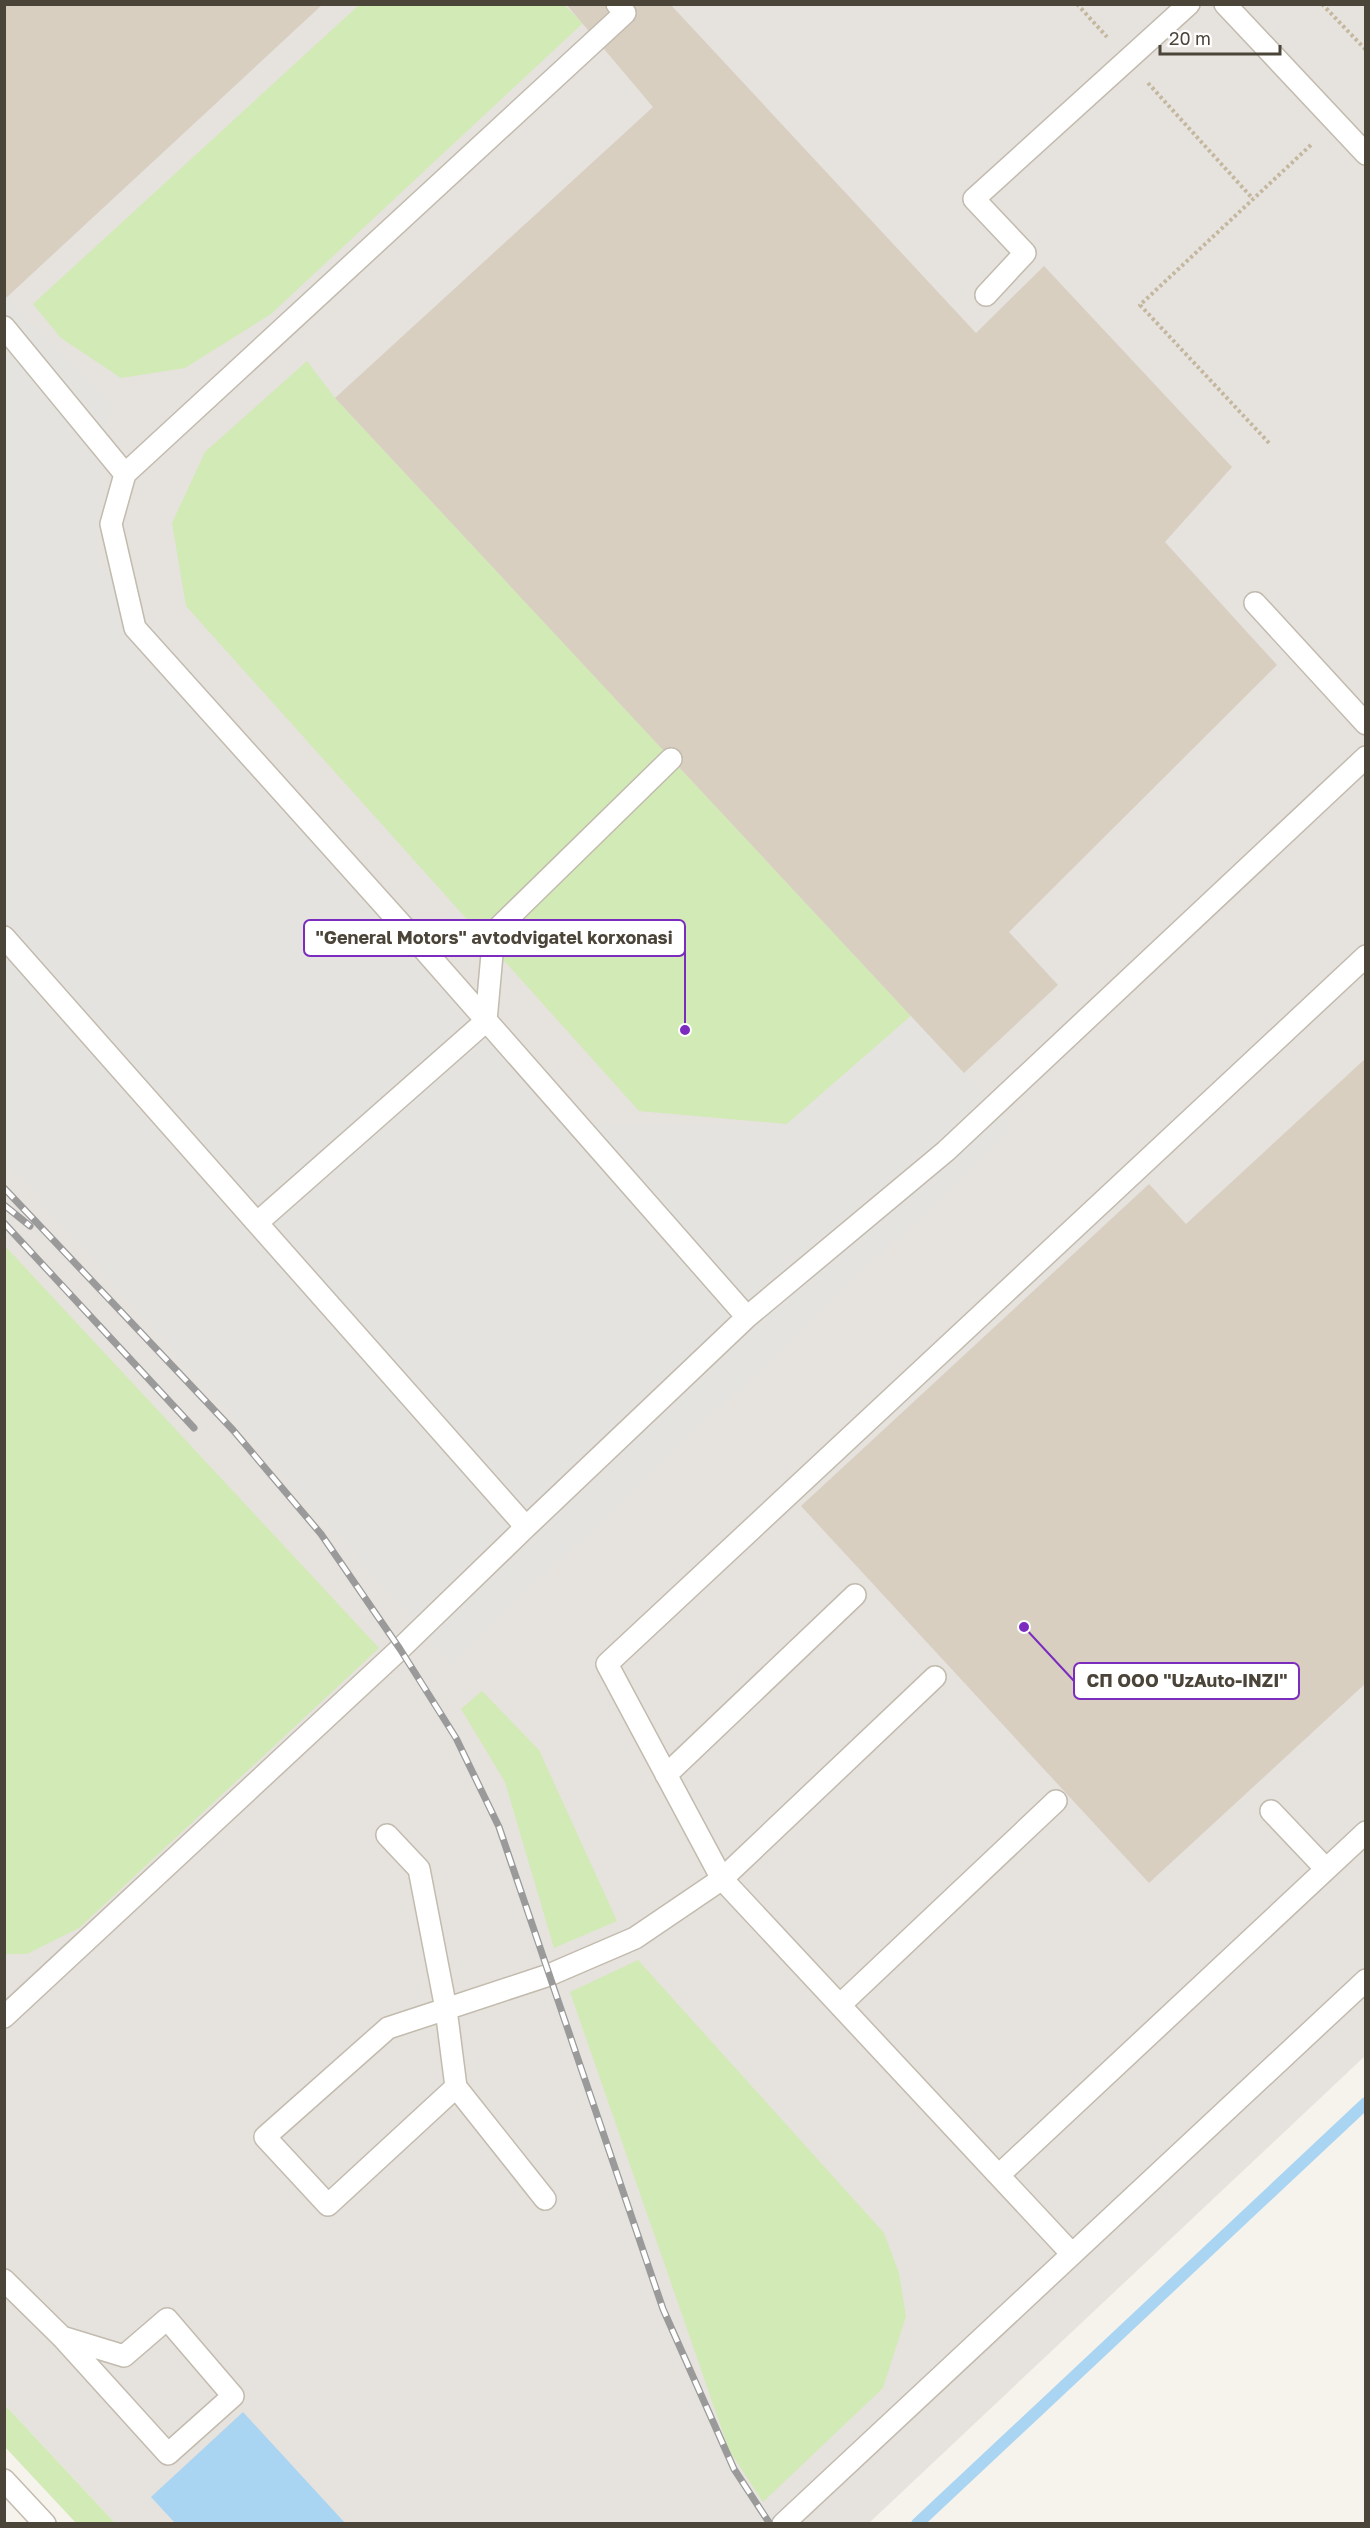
<svg xmlns="http://www.w3.org/2000/svg" width="1370" height="2528" font-family="'Golos Text',sans-serif">
  <rect width="100%" height="100%" fill="#f6f3ec"/>
  <path fill="#e6e2dd" d="M5 5H1365V2056L869 2523H115L5 2405Z"/>
  <path fill="#d2eab5" d="M359 5H564L583 23 271 314 185 368 121 378 61 338 33 304Z
    M307 361 335 398 911 1016 787 1124 639 1111 186 606 172 523 205 452Z
    M5 1246 379 1648 79 1928 27 1954H4Z
    M482 1691 539 1750 617 1921 554 1948 505 1782 461 1709Z
    M638 1960 884 2233 899 2273 906 2316 883 2388 763 2502 729 2450 570 1992Z
    M5 2405 115 2523H76L5 2447Z"/>
  <path fill="#e5e3e0" d="M6 298 110 402 95 559 582 1124H787L911 1016 1014 1128 451 1664 5 1161Z"/>
  <path fill="#a9d4f2" d="M243 2412 345 2523H175L151 2497Z"/>
  <g fill="none" stroke-linecap="round" stroke-linejoin="round">
    <path stroke="#a9d4f2" stroke-width="12" d="M917 2524 1366 2103"/>
  </g>
  <path fill="#d8cfc1" d="M5 4H323L6 298Z
    M566 4H670L976 333 1044 266 1232 467 1165 542 1277 665 1009 932 1058 985 964 1073 335 398 653 107Z
    M1366 1058V1683L1149 1883 801 1506 1149 1184 1186 1224Z"/>
  <g fill="none" stroke-linecap="round" stroke-linejoin="round">
    <g stroke="#c2bbae" stroke-width="24">
      <path id="service" d="M1225 4 1366 154
        M986 295 1025 253 974 199 1189 4
        M4 327 125 474 625 13 617 4
        M125 474 111 524 135 628 419 944 747 1317 946 1151 1366 757
        M1255 603 1366 724
        M494 932 671 759
        M4 937 526 1527 400 1649 4 2017
        M258 1222 486 1021 494 932 419 944
        M526 1527 747 1317
        M666 1775 855 1595
        M1271 1811 1326 1869
        M387 1835 419 1869 446 2009 549 1975 635 1938 722 1879 935 1677
        M840 2005 1056 1801
        M446 2009 456 2087 328 2205 265 2137 388 2028Z
        M456 2087 545 2199
        M999 2175 1366 1832
        M1072 2254 722 1879 607 1664 1366 956
        M4 2280 62 2337 168 2454 233 2396 167 2319 124 2356 62 2337
        M4 2480 45 2524
        M783 2524 1366 1980"/>
    </g>
    <path stroke="#c4b79f" stroke-width="4" stroke-dasharray="3 3" stroke-linecap="butt" d="M1077 4 1107 37
      M1322 4 1366 50
      M1148 83 1253 199
      M1269 443 1140 305 1313 143"/>
    <use href="#service" stroke="#fff" stroke-width="21"/>
    <g stroke="#9a9a9a" stroke-width="7">
      <path id="rail" d="M4 1188 233 1430 321 1534 400 1649 456 1738 499 1827 663 2309 734 2469 770 2524
        M4 1205 30 1226
        M4 1223 194 1428"/>
    </g>
    <use href="#rail" stroke="#fff" stroke-width="4.5" stroke-dasharray="14" stroke-linecap="butt"/>
  </g>
  <path fill="none" stroke="#7b2cbf" stroke-width="2" d="M685 1030L685 938M1024 1627L1074 1681"/>
  <g fill="#7b2cbf" stroke="#fff" stroke-width="2">
    <circle cx="685" cy="1030" r="6"/>
    <circle cx="1024" cy="1627" r="6"/>
  </g>
  <g fill="#fff" stroke="#7b2cbf" stroke-width="2">
    <rect x="304" y="920" width="381" height="36" rx="6"/>
    <rect x="1074" y="1663" width="225" height="36" rx="6"/>
  </g>
  <g font-size="18" text-anchor="middle" font-weight="bold" fill="#4b4439">
    <text x="494" y="944">"General Motors" avtodvigatel korxonasi</text>
    <text x="1187" y="1687">СП ООО "UzAuto-INZI"</text>
  </g>
  <rect width="1370" height="2528" fill="none" stroke="#4b4439" stroke-width="12"/>
  <path d="M1160 45v9h120v-9" fill="none" stroke="#4b4439" stroke-width="3"/>
  <text x="1169" y="45" font-size="18" fill="#4b4439" stroke="#ffffff" stroke-width="4.5" paint-order="stroke">20 m</text>
</svg>
